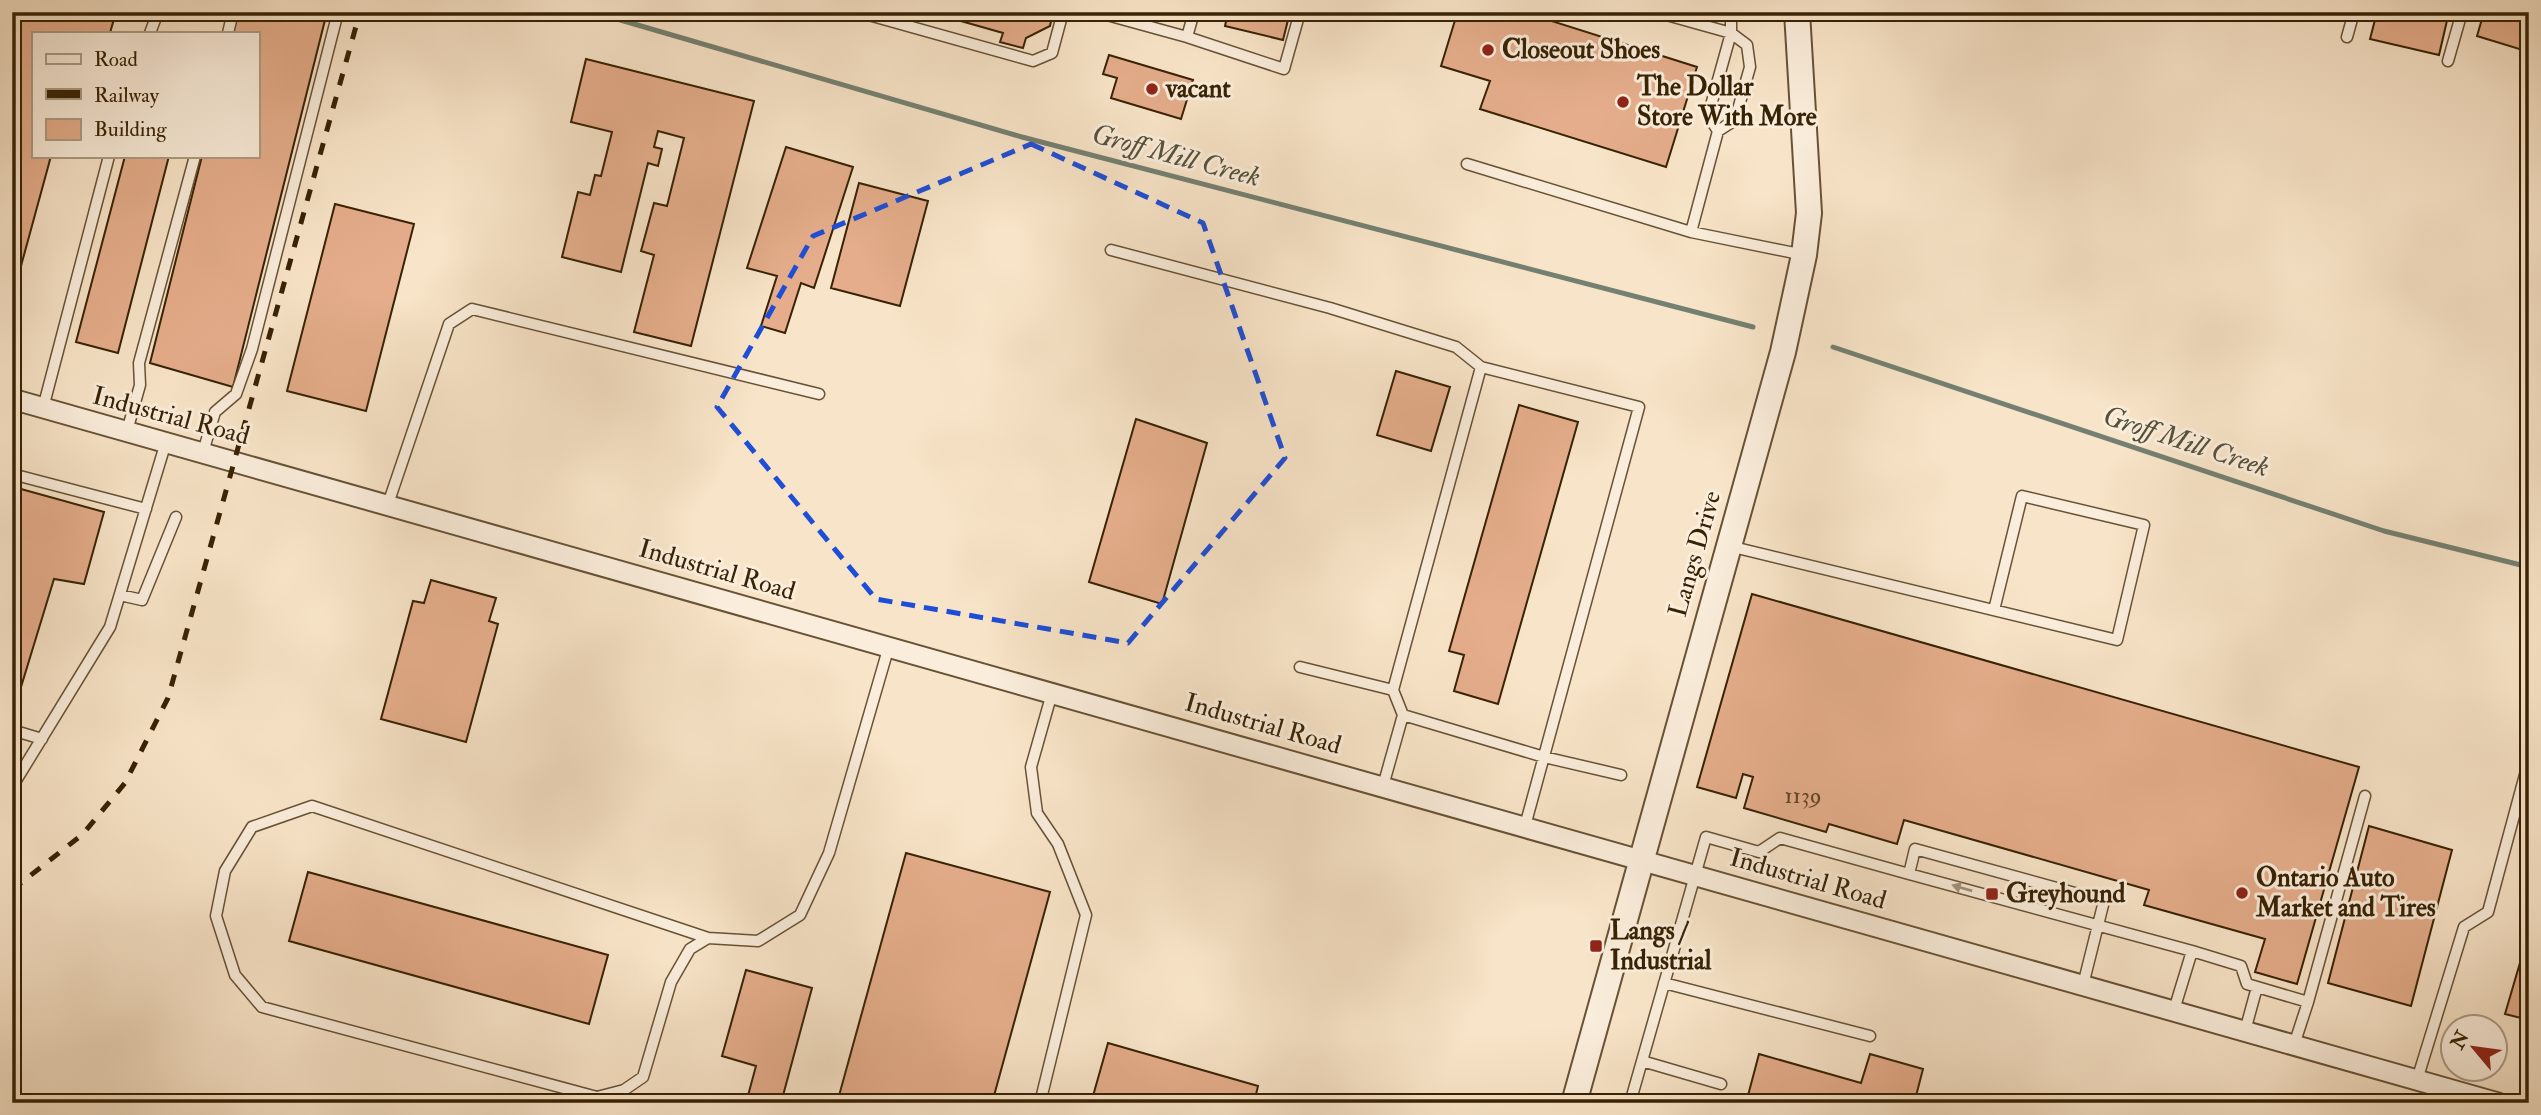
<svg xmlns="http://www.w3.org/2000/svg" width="2541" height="1115" font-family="'IM FELL Double Pica',serif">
  <rect width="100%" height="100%" fill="#f8e4c8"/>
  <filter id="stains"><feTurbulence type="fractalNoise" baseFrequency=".00286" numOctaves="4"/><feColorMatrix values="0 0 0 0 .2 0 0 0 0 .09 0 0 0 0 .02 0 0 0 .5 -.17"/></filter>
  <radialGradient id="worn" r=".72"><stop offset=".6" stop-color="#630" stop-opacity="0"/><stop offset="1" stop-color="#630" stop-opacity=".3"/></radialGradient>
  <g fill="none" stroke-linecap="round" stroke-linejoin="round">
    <path stroke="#748071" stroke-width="5" d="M593 12 1022 137 1753 327
      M1833 347 2384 531 2529 567"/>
  </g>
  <path fill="#e5ad8b" stroke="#372204" stroke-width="2" d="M12 12H116L110 33H33V156H51L12 299Z
    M238 12H327L233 387 150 363 202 156H257V33H233Z
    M929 12H1053L1050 26 1026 38 1023 48 1000 42 1003 33Z
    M1228 12H1290L1283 40 1225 26Z
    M1463 12H1523L1697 67 1666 167 1480 109 1490 81 1441 66 1456 17Z
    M2377 12H2449L2439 55 2370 39Z
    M2484 12H2529V52L2477 36Z
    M1109 55 1193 80 1181 119 1111 98 1117 78 1103 74Z
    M586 59 754 101 691 346 634 332 654 255 641 251 654 203 667 206 684 138 658 131 654 147 662 149 658 166 648 163 621 272 562 257 578 192 590 195 595 175 601 176 612 132 571 122Z
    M786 147 853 167 814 288 801 283 785 333 761 326 777 276 747 268Z
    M125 156H169L118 353 76 342Z
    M859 183 928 201 900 306 831 288Z
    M335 204 414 224 366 411 287 391Z
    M1396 371 1450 387 1431 451 1377 435Z
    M1519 405 1578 422 1498 704 1454 691 1464 655 1449 651Z
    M1136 419 1207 443 1162 604 1089 582Z
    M21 489 104 512 84 584 54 579 14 710 12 516Z
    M431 580 496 598 489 621 498 624 466 742 381 719 413 601 424 603Z
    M1752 594 2359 767 2297 984 2255 972 2265 939 2144 905 2149 890 1904 820 1897 844 1829 824 1826 832 1744 808 1753 777 1743 774 1736 798 1697 787Z
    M2369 826 2452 850 2411 1006 2328 983Z
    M906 853 1050 892 992 1103H837Z
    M308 872 608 955 589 1024 289 941Z
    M2529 932V1020L2505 1014Z
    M746 970 812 988 781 1103H746L756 1066 722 1056Z
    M1108 1043 1258 1086 1254 1103H1091Z
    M1759 1054 1861 1083 1870 1054 1923 1069 1916 1096 1938 1103H1746Z"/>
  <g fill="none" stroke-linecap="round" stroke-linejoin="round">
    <g stroke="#675235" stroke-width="13">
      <path id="service" d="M858 12 1033 61 1052 53 1063 12
        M1108 12 1107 15 1187 37
        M1194 12 1187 37 1284 69 1300 12
        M1656 12 1731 33V12
        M150 33 158 12
        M228 33 233 12
        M2347 37 2354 12
        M2448 61 2462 12
        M1718 131 1735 120 1750 67 1747 45 1731 33 1708 116 1718 131 1691 232 1804 255
        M1467 164 1691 232
        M1111 250 1330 308 1456 347 1481 367
        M43 408 109 156
        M127 431 140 385 139 363 195 156
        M203 452 215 412 236 394 252 349 338 12
        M12 474 146 509
        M388 504 449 324 472 309 819 394
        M1729 546 2117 640 2144 525 2022 496 1994 610
        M120 595 142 600 176 517
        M1300 667 1393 690
        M1403 715 1544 757 1621 775
        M12 730 42 739
        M1383 786 1403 715 1393 690 1481 367 1639 407 1525 826
        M12 787 110 627 166 442
        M708 938 312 806 252 827 225 871 216 916 235 975 262 1007 597 1097 624 1090 643 1077 671 982 690 949 708 938 758 941 800 915 829 853 889 646
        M2192 951 2241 966 2247 984 2308 1002 2365 796
        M1664 983 1870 1036
        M2083 985 2104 901 1915 849 1909 874 2192 951 2174 1010
        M2245 1031 2257 987
        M2294 1045 2308 1002
        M1642 1061 1721 1084
        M2417 1080 2464 927 2488 912 2529 760
        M1040 1103 1086 915 1058 844 1037 813 1031 767 1052 693
        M1630 1103 1706 837 1759 852 1780 838 1909 874"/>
    </g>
    <g stroke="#675235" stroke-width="23">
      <path id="minor" d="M12 399 2498 1103"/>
    </g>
    <g stroke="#675235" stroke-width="28">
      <path id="tertiary" d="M1574 1103 1783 352 1804 255 1809 213 1797 12"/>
    </g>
    <use href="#service" stroke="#faeddb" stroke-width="10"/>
    <use href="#minor" stroke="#faeddb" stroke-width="19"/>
    <use href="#tertiary" stroke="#faeddb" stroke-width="24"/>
    <path stroke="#372204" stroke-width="5" stroke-dasharray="12 12" stroke-linecap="butt" d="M12 890 83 834 125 783 168 698 360 12"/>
  </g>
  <defs><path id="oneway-solid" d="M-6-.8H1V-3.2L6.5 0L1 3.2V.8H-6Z" transform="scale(1.75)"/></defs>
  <use fill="#a2927a" href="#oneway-solid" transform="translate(1962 888) rotate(-164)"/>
  <path fill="none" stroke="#1d4ed8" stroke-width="5" stroke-dasharray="14 9" stroke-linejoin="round" d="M1031 144 1203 223 1285 458 1128 643 876 599 717 407 813 236Z"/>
  <g fill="#8f2418" stroke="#faeddb" stroke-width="2.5">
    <circle cx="1488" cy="50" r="7"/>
    <circle cx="1152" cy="89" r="7"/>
    <circle cx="1623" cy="102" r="7"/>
    <circle cx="2242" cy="893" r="7"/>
    <rect x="1985" y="887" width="14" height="14" rx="3.5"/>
    <rect x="1589" y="939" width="14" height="14" rx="3.5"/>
  </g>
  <g text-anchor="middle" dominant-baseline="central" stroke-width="6" stroke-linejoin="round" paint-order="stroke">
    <g font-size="23" fill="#624526">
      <text x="1803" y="795">1139</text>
    </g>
    <g font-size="26" font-weight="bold" fill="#372204" stroke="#faeddb" text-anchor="start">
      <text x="1502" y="50">Closeout Shoes</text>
      <text x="1637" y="87">The Dollar<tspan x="1637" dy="30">Store With More</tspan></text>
      <text x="1166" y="89">vacant</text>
      <text x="2256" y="878">Ontario Auto<tspan x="2256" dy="30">Market and Tires</tspan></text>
      <text x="2006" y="894">Greyhound</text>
      <text x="1610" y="931">Langs /<tspan x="1610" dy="30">Industrial</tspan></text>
    </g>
    <g font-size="26" fill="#372204" stroke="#faeddb">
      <text transform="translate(171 416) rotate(15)">Industrial Road</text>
      <text transform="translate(1695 554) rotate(-74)">Langs Drive</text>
      <text transform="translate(717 570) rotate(16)">Industrial Road</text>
      <text transform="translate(1263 724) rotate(16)">Industrial Road</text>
      <text transform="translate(1808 879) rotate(16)">Industrial Road</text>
    </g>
    <g font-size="28" font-style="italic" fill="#56513a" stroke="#faeddb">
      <text transform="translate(1176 156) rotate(15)">Groff Mill Creek</text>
      <text transform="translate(2186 442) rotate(18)">Groff Mill Creek</text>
    </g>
  </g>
  <rect width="2541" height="1115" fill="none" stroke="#f8e4c8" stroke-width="42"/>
  <rect x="14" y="14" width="2513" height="1087" fill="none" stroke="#372204" stroke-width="3.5"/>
  <rect x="21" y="21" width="2499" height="1073" fill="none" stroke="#372204" stroke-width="2"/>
  <rect x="32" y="32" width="228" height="126" fill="#faeddb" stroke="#ac9c85" stroke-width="2"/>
  <rect x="46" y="54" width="35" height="10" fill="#faeddb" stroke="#ac9c85" stroke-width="2"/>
  <text x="94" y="66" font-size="21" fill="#372204">Road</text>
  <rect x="46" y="89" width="35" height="10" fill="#372204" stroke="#ac9c85" stroke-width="2"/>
  <text x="94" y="102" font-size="21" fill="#372204">Railway</text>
  <rect x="46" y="119" width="35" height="21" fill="#e5ad8b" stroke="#ac9c85" stroke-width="2"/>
  <text x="94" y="136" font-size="21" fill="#372204">Building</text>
  <g transform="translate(2474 1048) rotate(299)"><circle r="33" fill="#faeddb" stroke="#ac9c85" stroke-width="2"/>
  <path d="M0-5L12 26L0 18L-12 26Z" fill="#8f2418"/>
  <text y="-10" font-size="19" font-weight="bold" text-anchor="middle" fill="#372204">N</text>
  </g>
  <rect width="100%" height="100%" filter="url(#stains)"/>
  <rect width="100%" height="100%" fill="url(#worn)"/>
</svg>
